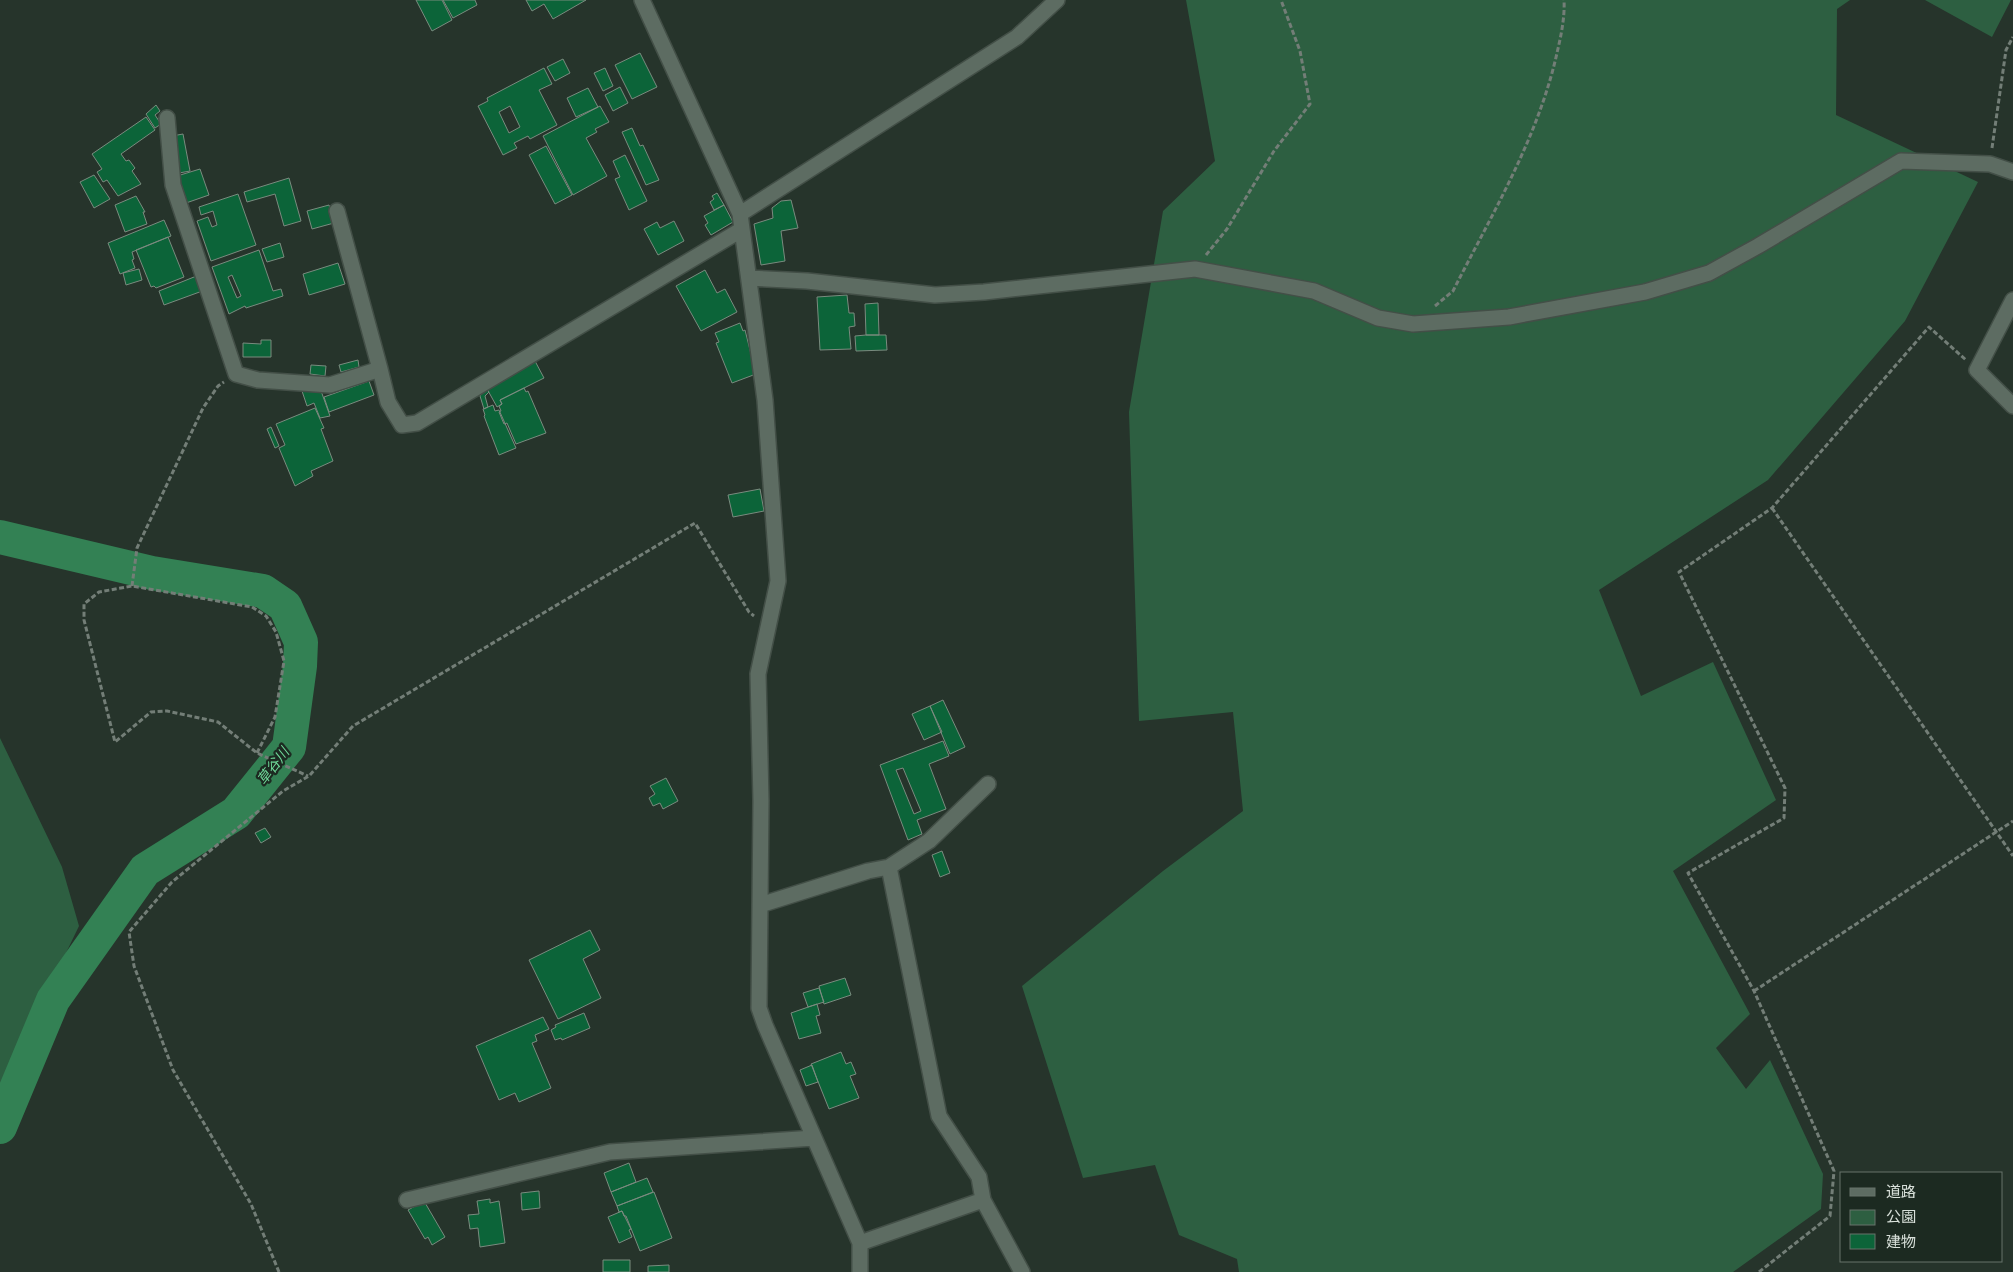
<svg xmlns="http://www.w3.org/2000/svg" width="2013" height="1272" font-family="'Source Serif 4','Noto Sans JP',serif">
  <rect width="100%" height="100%" fill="#26342b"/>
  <path fill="#2d5f41" d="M1186 0H1850L1837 9 1836 115 1978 182 1905 321 1768 480 1599 590 1641 696 1713 662 1776 800 1673 871 1750 1014 1716 1048 1746 1089 1770 1060 1823 1174 1821 1209 1733 1272H1239L1237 1259 1179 1235 1155 1165 1083 1178 1022 986 1163 871 1243 811 1233 712 1139 721 1129 412 1163 211 1215 161Z
    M1925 0H2011L1992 37Z
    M0 738 62 867 79 926 10 1069 0 1131Z"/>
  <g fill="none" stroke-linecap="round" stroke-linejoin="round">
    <path stroke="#338154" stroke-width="34" d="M0 537 152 573 263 591 285 606 301 642 300 666 289 747 236 813 145 870 53 1000 0 1127"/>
  </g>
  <path fill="#0c6439" stroke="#7a8b7f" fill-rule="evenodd" d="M416 0H442L452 20 432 31Z
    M443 0H475L477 5 453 18Z
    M526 0H586L553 19 544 4 532 11Z
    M640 53 657 87 632 99 615 65Z
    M563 59 570 73 555 81 547 67Z
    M544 68 552 84 539 90 557 125 530 139 528 136 514 143 517 148 503 155 478 106 488 101 487 98ZM510 106 520 127 509 133 499 112Z
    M605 68 613 86 603 91 594 73Z
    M620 87 628 103 613 111 605 95Z
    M588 88 598 107 576 117 567 98Z
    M156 105 160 111 155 115 161 124 155 128 146 114Z
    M600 106 609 122 595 129 597 132 586 138 607 176 573 195 543 136Z
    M146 117 155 130 121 154 126 161 129 160 135 168 132 171 141 184 118 196 107 180 103 182 97 172 102 169 92 154Z
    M632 128 640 146 643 145 659 180 646 185 622 132Z
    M183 134 190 171 179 173 172 136Z
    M546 146 572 195 555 204 529 155Z
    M625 155 647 201 629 210 615 179 620 177 613 161Z
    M200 169 209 195 186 203 177 176Z
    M94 175 110 199 94 208 80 182Z
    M289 178 301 221 284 226 275 194 247 202 244 192Z
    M717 193 724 205 714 210 710 202 714 199 712 196Z
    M238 194 256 245 211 261 197 221 208 217 212 227 217 225 213 211 201 215 199 207Z
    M136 196 145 212H143L147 224 125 232 115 205Z
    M791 200 798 228 781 231 785 261 761 265 754 224 773 218 772 208 781 201Z
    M329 205 334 223 312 229 307 211Z
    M724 205 733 222 711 235 705 225 708 223 704 216Z
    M164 220 171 236 132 252 134 259 132 260 135 268 120 274 108 243Z
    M674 221 684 241 658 255 644 229 657 222 660 228Z
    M168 237 184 277 156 288 154 286 151 287 136 250Z
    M280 243 284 257 267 262 262 249Z
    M259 250 273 291 281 289 283 296 246 308 245 306 229 314 212 267ZM232 275 241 296 237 298 228 277Z
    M338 263 345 284 309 295 303 274Z
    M139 269 142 280 126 285 123 273Z
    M705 270 717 293 725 289 737 312 701 331 676 286Z
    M199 275 205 290 164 305 159 291Z
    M847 295 849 313H854L855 326 849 327 851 349 820 350 817 297Z
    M878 303 879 335H866L865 304Z
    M740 323 743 331 745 330 756 374 732 383 716 343 719 342 715 333Z
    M866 335H886L887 350 856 351 855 336Z
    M261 340H271V357H243V343L261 344Z
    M358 360 359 367 341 372 339 365Z
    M535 361 544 378 500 400 502 404 497 407 486 387Z
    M311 365 326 366 325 376 310 374Z
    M369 381 374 395 329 412 324 397Z
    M300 385 320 388 330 416 320 418 314 403 307 406Z
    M486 388 489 392 485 396 488 407 484 409 480 396Z
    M524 388 526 392 528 391 546 433 516 444 507 423 504 424 499 412 501 411 499 406 502 404 500 400Z
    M493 405 495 411 499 410 516 448 499 455 484 416 485 415 483 409Z
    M315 408 324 428 321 429 333 461 311 471 313 476 295 486 279 448 285 445 276 424Z
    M271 427 279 446 275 448 267 429Z
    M760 489 764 511 733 517 728 495Z
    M943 700 965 747 950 754 930 706Z
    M930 706 942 732 924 740 912 714Z
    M943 741 949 756 929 764 946 809 917 820 922 834 908 840 880 765ZM903 768 921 811 914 814 896 770Z
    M666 778 678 801 663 809 660 803 653 806 649 798 655 794 650 786Z
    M265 828 271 837 261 843 255 833Z
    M942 851 950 873 940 877 932 855Z
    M590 930 600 950 583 959 601 998 558 1019 529 960Z
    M845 978 851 995 824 1004 819 986Z
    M819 988 824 1002 808 1007 803 993Z
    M817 1004 820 1015 816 1016 821 1033 799 1039 791 1013Z
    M584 1013 590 1028 562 1040 561 1038 555 1040 551 1030 556 1027 555 1025Z
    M543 1017 549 1029 535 1035 537 1041 532 1043 551 1088 519 1102 515 1093 499 1100 476 1046Z
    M841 1052 846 1064 851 1062 856 1074 850 1076 859 1098 829 1109 811 1064Z
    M812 1065 818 1082 806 1086 800 1070Z
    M629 1163 636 1182 611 1192 604 1173Z
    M647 1178 653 1192 617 1206 611 1192Z
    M539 1191 540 1208 522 1210 521 1193Z
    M654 1192 672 1238 640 1251 626 1216H624L622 1211 619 1212 617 1206Z
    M490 1199V1203L499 1201 505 1243 480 1247 478 1228 470 1229 468 1215 479 1214 477 1201Z
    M424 1201 445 1237 432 1245 428 1237 425 1239 408 1210Z
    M622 1211 631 1229 629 1230 632 1237 619 1243 608 1217Z
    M603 1260H630V1272H603Z
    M669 1265V1272H648V1266Z"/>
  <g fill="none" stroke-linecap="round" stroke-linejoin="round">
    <g stroke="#434f47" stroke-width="18">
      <path id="street" d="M642 0 740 214 765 400 778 581 758 674 761 801 759 1008 765 1025 860 1243V1272
        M167 118 173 185 236 374 258 380 330 385 380 369 388 402 402 425 417 423 741 230
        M337 211 380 369
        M740 214 1017 37 1057 0
        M749 278 807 281 935 295 984 292 1195 269 1314 291 1378 318 1413 324 1509 317 1645 292 1709 273 1758 246 1901 161 1990 164 2013 172
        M2013 300 1977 370 2013 406
        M889 867 939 1116 979 1177 983 1200
        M760 905 868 871 889 867 929 841 988 784
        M407 1200 610 1152 814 1138
        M860 1243 983 1200 1022 1272"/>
    </g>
    <path stroke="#737e77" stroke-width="3" stroke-dasharray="5 2.5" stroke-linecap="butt" d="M1992 148 2006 50 2013 37
      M1206 255 1227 229 1274 151 1310 104 1300 51 1281 0
      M1435 306 1453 291C1492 214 1538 138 1557 53 1561 36 1565 17 1564 0
      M1772 508 2013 856
      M132 586 137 548 203 408 218 386 224 382
      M257 753 275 717 284 661 276 632 266 616 252 607 132 586 99 592 84 604V620L115 742 151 712 167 711 218 722 257 753 308 776
      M1754 991 2013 821
      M279 1272 251 1204 173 1070 134 966 129 932 172 882 283 791 309 776 353 726 695 523 749 612 754 616
      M1759 1272 1830 1216 1834 1171 1754 991 1688 873 1784 818 1785 788 1679 572 1772 508 1929 327 1966 360"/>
    <use href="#street" stroke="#5d6c62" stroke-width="15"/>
  </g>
  <g text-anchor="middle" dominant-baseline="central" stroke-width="4.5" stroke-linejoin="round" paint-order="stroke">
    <g font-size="14" font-style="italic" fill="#6fd899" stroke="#1c2a21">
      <text transform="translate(273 766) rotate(-53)">草谷川</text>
    </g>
  </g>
  <rect x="1840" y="1172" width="162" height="90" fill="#1c2a21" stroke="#67736b"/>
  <rect x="1850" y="1188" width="25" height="8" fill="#5d6c62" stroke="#67736b"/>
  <text x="1886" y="1197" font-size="15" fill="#d8e0da">道路</text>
  <rect x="1850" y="1210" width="25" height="15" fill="#2d5f41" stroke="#67736b"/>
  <text x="1886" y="1222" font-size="15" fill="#d8e0da">公園</text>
  <rect x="1850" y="1234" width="25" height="15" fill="#0c6439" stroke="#67736b"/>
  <text x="1886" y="1247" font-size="15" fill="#d8e0da">建物</text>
</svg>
